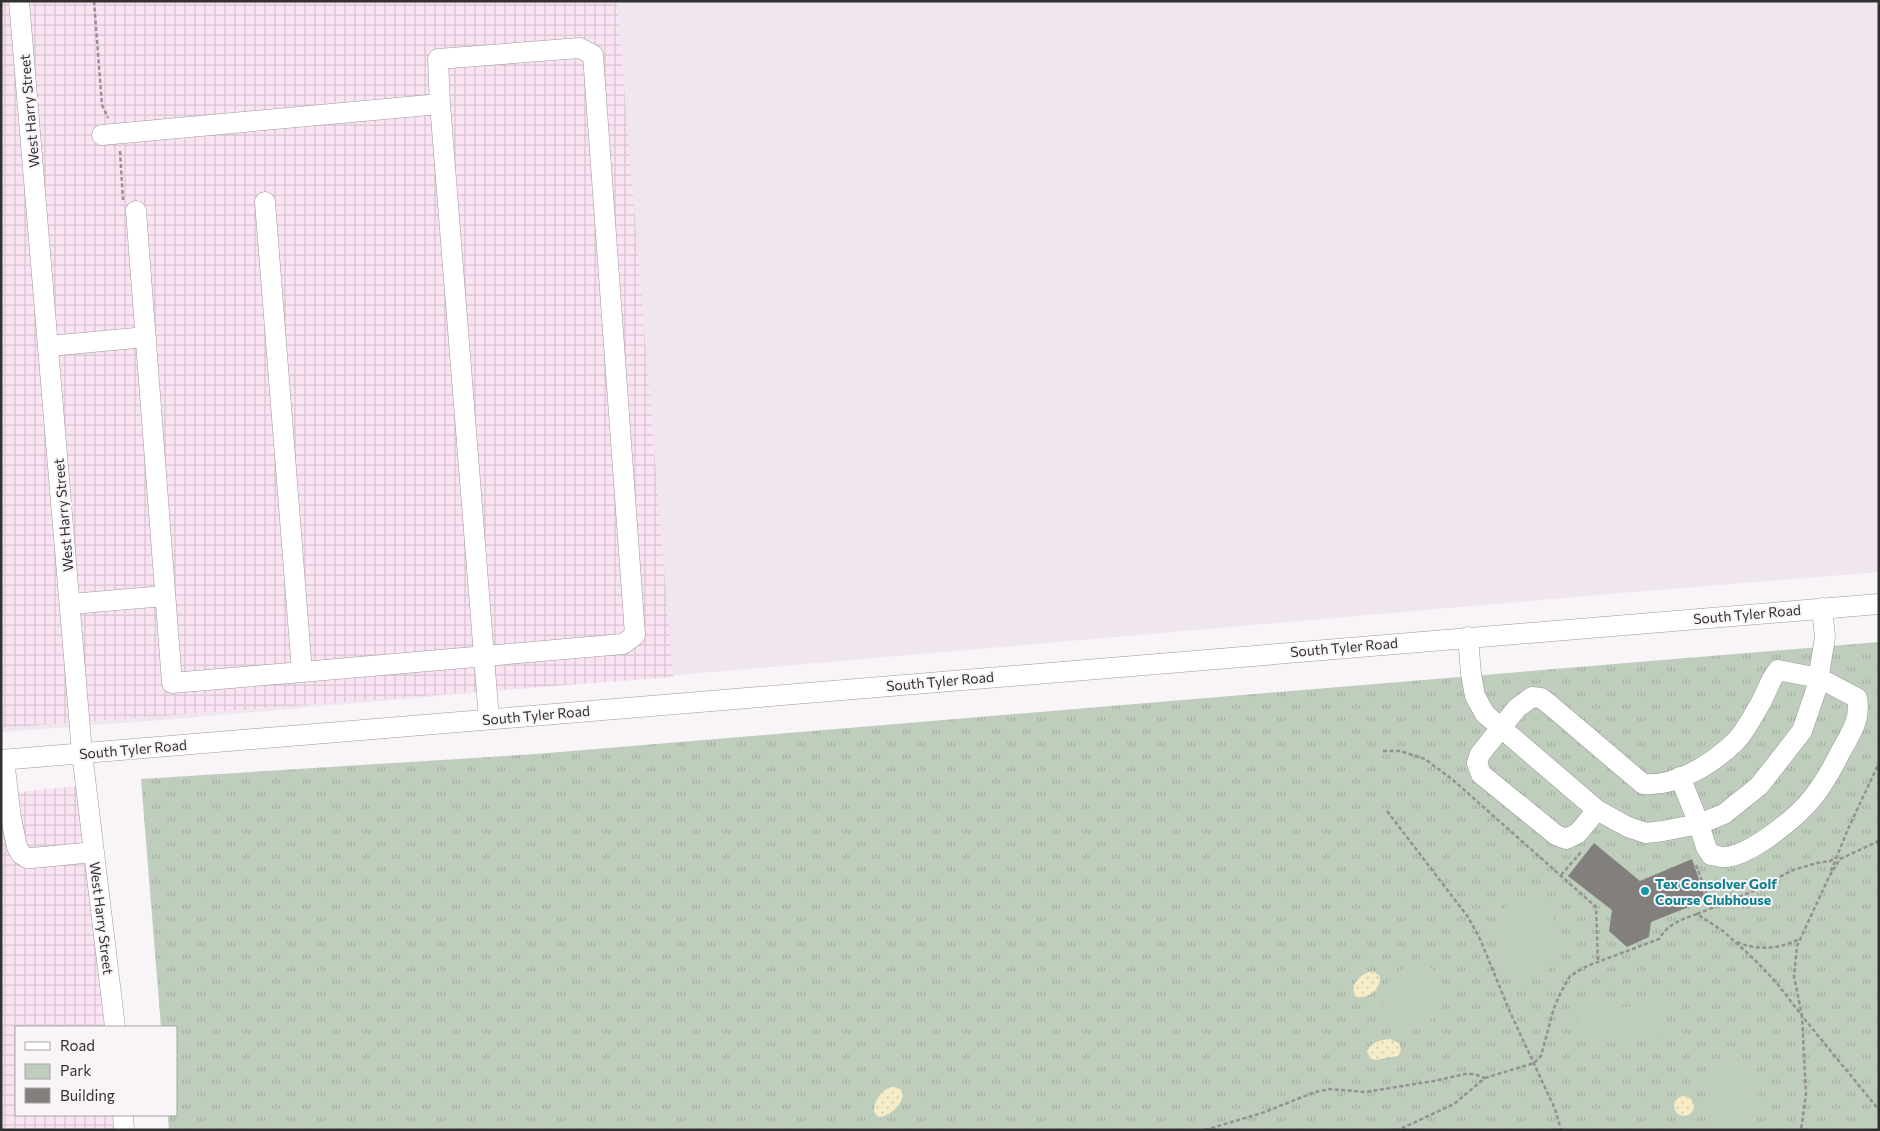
<svg xmlns="http://www.w3.org/2000/svg" width="1880" height="1131" font-family="Commissioner,sans-serif">
  <defs>
    <pattern id="industrial-grid" width="8" height="8" patternUnits="userSpaceOnUse" patternTransform="scale(1.25)"><rect width="8" height="8" fill="#fae4f3"/><path d="M0 4h8M4 0v8" fill="none" stroke="#d7c4d1"/></pattern>
    <pattern id="grass-tufts" width="24" height="20" patternUnits="userSpaceOnUse" patternTransform="scale(1.25)"><rect width="24" height="20" fill="#bfcdbc"/><path d="M3 7l-1-3M5 7V3M7 7l1-3M15 17l-1-3M17 17v-4M19 17l1-3" fill="none" stroke="#a5b0a2"/></pattern>
    <pattern id="sand-dots" width="8" height="8" patternUnits="userSpaceOnUse" patternTransform="scale(1.25)"><rect width="8" height="8" fill="#f6ecc7"/><path d="M2 2h.1M6 6h.1" fill="none" stroke="#d3cbab" stroke-width="1.8" stroke-linecap="round"/></pattern>
  </defs>
  <rect width="100%" height="100%" fill="#f8f4f8"/>
  <path fill="#efe6f0" d="M1 1H1879V572L1609 594 162 720 1 732Z"/>
  <path fill="url(#industrial-grid)" d="M1 1H617L673 677 1 728Z
    M86 785 111 1027H16V1115H120L122 1130H1V794Z"/>
  <path fill="url(#grass-tufts)" d="M1879 642V1130H169L168 1115H176V1027H161L141 779 536 754Z"/>
  <path fill="url(#sand-dots)" d="M1373 971 1380 976C1381 990 1369 999 1356 997 1348 985 1361 973 1373 971Z
    M1390 1039 1399 1043 1401 1050 1398 1056 1375 1060 1370 1058 1367 1051C1372 1042 1380 1040 1390 1039Z
    M891 1087C915 1086 897 1117 878 1117L874 1112C874 1101 880 1091 891 1087Z
    M1674 1106a10 10 0 1 1 20 0a10 10 0 1 1-20 0Z"/>
  <path fill="#bfcdbc" d="M1522 896C1528 897 1535 897 1541 900 1552 907 1563 943 1558 956 1555 965 1548 972 1539 974 1492 985 1478 909 1522 896Z
    M1879 904V947C1866 933 1869 918 1879 904Z
    M1414 964C1458 961 1450 1030 1406 1028 1376 1026 1378 993 1394 975 1399 970 1407 967 1414 964Z
    M1653 1002C1666 1004 1668 1015 1665 1027L1656 1036 1615 1042 1589 1038 1579 1029C1577 1023 1577 1018 1580 1013 1592 997 1609 1007 1625 1007 1634 1007 1644 1004 1653 1002Z
    M1731 1060C1763 1065 1762 1108 1750 1130H1710C1701 1111 1706 1064 1731 1060Z"/>
  <path fill="#827f7c" d="M1594 843 1640 881 1692 859 1706 900 1651 922 1649 937 1627 947 1609 931 1612 910 1568 876Z"/>
  <g fill="none" stroke-linecap="round" stroke-linejoin="round">
    <g stroke="#9c999c" stroke-width="21">
      <path id="minor" d="M19 1 82 753 115 1027
        M102 135 440 104 489 719
        M136 211 172 683 302 672 265 202
        M49 346 146 337
        M70 604 165 596
        M1468 637 1471 674 1475 696 1485 714 1597 810
        M302 672 623 644 635 635 593 55 580 48 438 59 440 104
        M1 760 1879 604
        M4 760 11 818 17 847 21 854 27 858H32L94 852
        M1680 777 1699 824 1706 847 1711 855C1715 855 1719 857 1723 857 1747 858 1793 820 1808 803 1822 788 1832 769 1841 751 1851 733 1861 720 1857 698L1819 678 1778 670C1769 681 1767 692 1760 704 1753 716 1745 732 1735 742 1712 764 1676 787 1643 784L1549 704 1541 698 1532 697 1517 708 1480 754 1477 763 1481 774 1556 835 1566 839 1578 833 1597 810 1628 827 1646 833 1663 831 1699 824 1724 814 1759 786 1802 731 1817 687 1825 637 1822 608
        M123 1115 124 1130"/>
    </g>
    <path stroke="#949194" stroke-width="2.5" stroke-dasharray="4 2.5" stroke-linecap="butt" d="M94 1 102 105 108 118
      M120 151 123 200
      M1383 751H1400L1425 759 1453 780 1596 907 1598 961
      M1387 811 1468 917 1480 939 1510 1012 1555 1109 1561 1130
      M1879 841 1840 859 1829 877 1797 946 1794 976 1802 1016 1879 1110
      M1696 865 1712 908
      M1831 871 1848 829 1879 763
      M1561 875 1581 852
      M1697 914 1751 892 1793 870 1817 863 1830 861 1837 857
      M1737 942C1757 951 1782 949 1801 938
      M1485 1078 1534 1063 1541 1056 1554 1008 1561 992 1570 976 1587 966 1659 939C1668 924 1680 920 1697 914L1723 931 1755 960 1776 982 1802 1016 1806 1094 1801 1130
      M1205 1130 1262 1113 1315 1092 1330 1089 1365 1092 1434 1081 1465 1074H1474L1485 1078 1454 1104 1398 1130"/>
    <use href="#minor" stroke="#fff" stroke-width="20"/>
  </g>
  <circle fill="#0f9aa8" stroke="#f8f4f8" stroke-width="2" cx="1645" cy="891" r="5"/>
  <g text-anchor="middle" dominant-baseline="central" stroke-width="4" stroke-linejoin="round" paint-order="stroke">
    <g font-size="14" fill="#313031" stroke="#f8f4f8">
      <text transform="translate(29 111) rotate(-95)">West Harry Street</text>
      <text transform="translate(63 515) rotate(-95)">West Harry Street</text>
      <text transform="translate(1747 614) rotate(-5)">South Tyler Road</text>
      <text transform="translate(1344 647) rotate(-5)">South Tyler Road</text>
      <text transform="translate(940 681) rotate(-5)">South Tyler Road</text>
      <text transform="translate(536 715) rotate(-5)">South Tyler Road</text>
      <text transform="translate(133 749) rotate(-5)">South Tyler Road</text>
      <text transform="translate(102 918) rotate(83)">West Harry Street</text>
    </g>
    <g font-size="14" font-weight="bold" fill="#0d838f" stroke="#f8f4f8" text-anchor="start">
      <text x="1655" y="883">Tex Consolver Golf<tspan x="1655" dy="16">Course Clubhouse</tspan></text>
    </g>
  </g>
  <rect width="1880" height="1131" fill="none" stroke="#313031" stroke-width="5"/>
  <rect x="15" y="1026" width="162" height="90" fill="#f8f4f8" stroke="#a8a6a8"/>
  <rect x="25" y="1042" width="25" height="8" fill="#ffffff" stroke="#a8a6a8"/>
  <text x="60" y="1051" font-size="15" fill="#313031">Road</text>
  <rect x="25" y="1064" width="25" height="15" fill="#bfcdbc" stroke="#a8a6a8"/>
  <text x="60" y="1076" font-size="15" fill="#313031">Park</text>
  <rect x="25" y="1088" width="25" height="15" fill="#827f7c" stroke="#a8a6a8"/>
  <text x="60" y="1101" font-size="15" fill="#313031">Building</text>
</svg>
